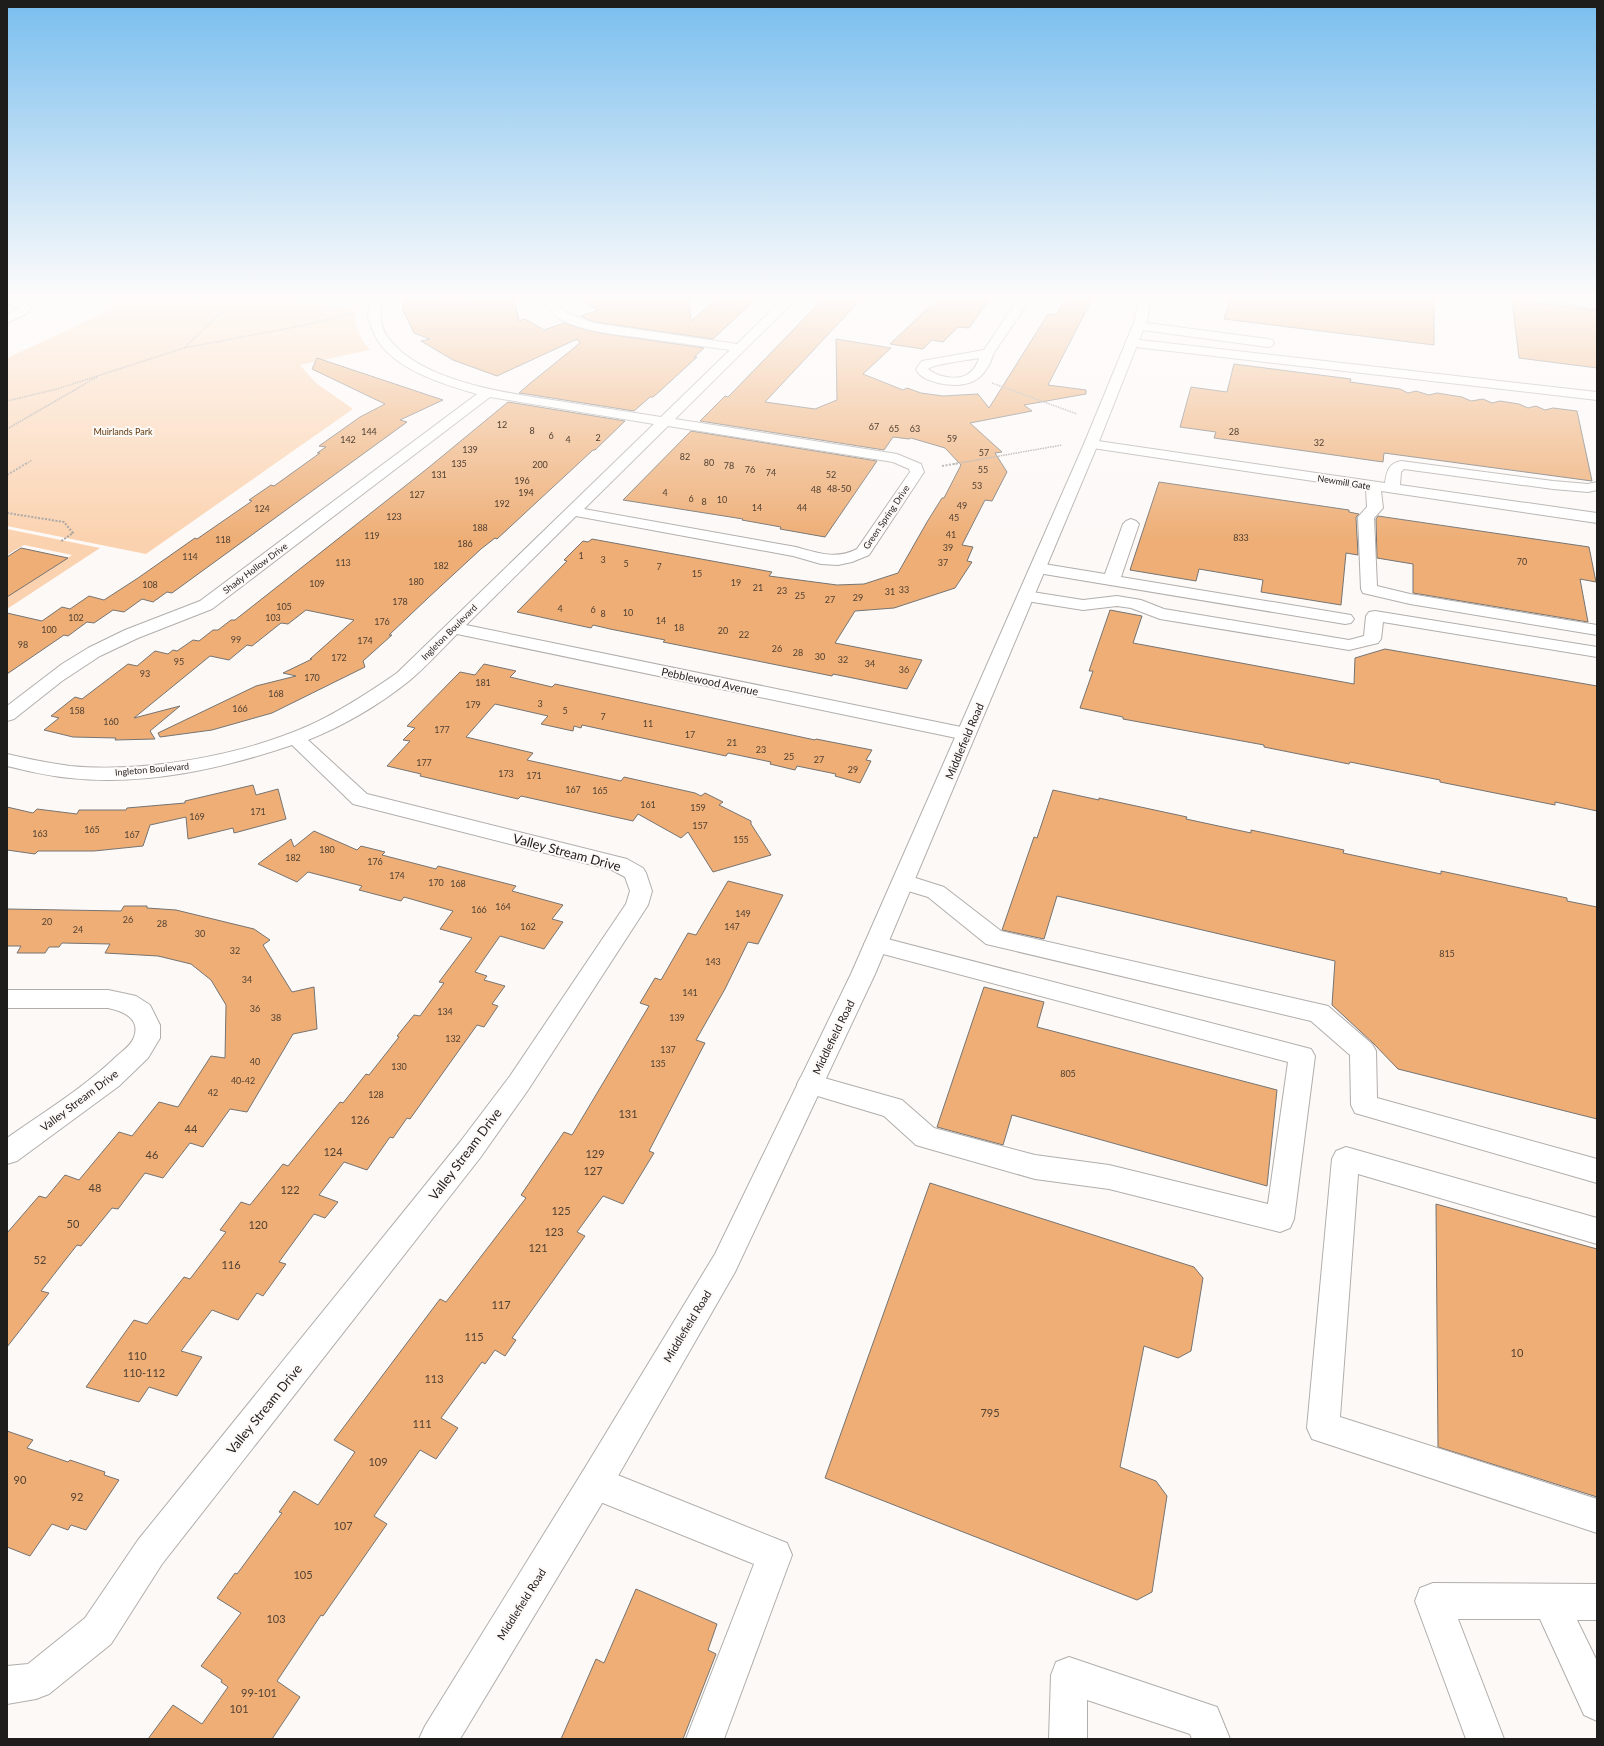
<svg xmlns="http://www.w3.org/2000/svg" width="1604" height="1746" font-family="Lato,sans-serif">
  <rect width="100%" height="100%" fill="#fcf9f7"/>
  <path fill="#fbd2af" d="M117 295H158L199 301 212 295H297L290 303 355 308C354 325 359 337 370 350L300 365 316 383 353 409 146 554 7 526V358L107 312 116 300Z
    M7 529 100 548 7 609V597L72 555 24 545 7 555Z"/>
  <path fill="#eeae76" stroke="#767472" d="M405 295H444L441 303 482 300 485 295H513L519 321 525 319 544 330 564 323 579 328 600 333 704 348 694 357H697L660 391 653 397H650L634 411 520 393H519L528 385 580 343 577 339 497 376 453 360 421 341 430 339 414 333 402 308 405 303Z
    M583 295H688L691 321 722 295H760L713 339 594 322 581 316 599 310 585 303 591 301Z
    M827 295H865L765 402 815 409 837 400 836 339 891 348 863 374 903 390 907 388 921 393 943 396 978 394 989 408 1048 314 1056 315 1062 304H1066L1071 297 1092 299 1048 385 1086 390V394L1024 405 1032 411 970 423 1002 452 995 453 1007 472 992 501 985 500 962 545 973 547 967 561 972 562 955 588 894 608 855 611 835 643 922 660 907 689 833 674 832 676 663 642 665 640 610 629 593 625 591 628 517 612 567 561 564 560 583 541 588 542 592 539 772 572 769 576 837 585 864 584 898 573 927 522 942 498H944L961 465 945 448 911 438 909 439 893 437 884 450 700 421 725 396 728 397Z
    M942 295 988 301 969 328 958 327 943 342 932 340 923 349 890 344Z
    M1232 295H1434V345L1224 319Z
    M1512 300 1597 310V368L1519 358Z
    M317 358 443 400 400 420 407 422 172 593 167 592 153 602 142 599 124 612 113 610 94 623 87 622 68 636 64 635 7 674V613L42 621 62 607 70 609 89 596 104 600 138 578 195 538 197 539 252 501 249 500 271 485 274 486 320 453H317L326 447 319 446 360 417 385 404 312 369Z
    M1234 364 1351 379 1350 382 1400 389 1408 393 1416 391 1429 395 1437 393 1462 397 1471 401 1483 399 1492 403 1500 401 1519 404 1528 408 1536 406 1545 410 1553 408 1577 411 1592 481 1384 453 1383 462 1214 438 1216 432 1180 427 1191 387 1227 392Z
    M508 402 625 421 595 450H593L497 539 495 538 481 549 428 598 389 635H392L363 661 365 667 272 713 212 730 160 737 158 733 256 686 296 676 283 673 312 659H310L354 620 306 610 288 624 281 623 252 646 247 645 229 660 210 656 134 718 180 706 150 731 155 739 115 740 116 738 73 737 44 730 59 718 51 716 75 697 82 699 128 664 137 666 155 651 168 654 173 650 177 651 193 640 199 641 213 630H218L231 620H235L428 468Z
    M691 431 877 461 825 537 780 529 781 527 742 520 743 519 623 500Z
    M1159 482 1349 510V512L1359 514 1356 517 1358 555 1346 553 1341 605 1261 592 1263 580 1199 569 1196 581 1130 570Z
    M1378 516 1589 547 1596 582 1580 579 1588 622 1413 593V564L1377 558 1376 519Z
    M21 548 68 558 7 597V557Z
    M1110 610 1142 616 1133 643 1354 684 1355 658 1385 649 1597 686V811L1555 802V805L1440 782V780L1350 762 1349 764 1264 747V745L1123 719V717L1080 708 1093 671H1089Z
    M484 664 516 671 510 677 552 687 555 684 815 740 816 739 872 750 866 760 871 761 860 783 835 776 836 774 797 766 795 770 770 764 771 762 728 753 726 756 582 725 581 728 574 726 573 731 541 724 548 716 495 704 466 737 533 753 527 760 621 781 624 777 695 793 701 796 705 793 723 802 719 805 751 821V824L771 855 713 872 688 832 681 838 638 814 633 821 521 796 518 799 420 776 421 774 387 766 410 741 403 740 415 728 407 726 460 672 475 675Z
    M253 785 256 795 278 789 286 819 238 832 234 833 233 828 188 839 186 817 150 825 143 846 94 851H38L35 854 7 850V807L33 813 37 809 77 814 79 810H126L127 808 185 803V801Z
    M1053 790 1099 800V798L1187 817 1186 819 1251 833V830L1344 850 1343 853 1441 874V871L1567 898V901L1597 907V1119L1398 1069 1373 1043 1332 1005 1335 961 1057 896 1044 939 1002 930 1034 837 1037 838Z
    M314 831 357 850 361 846 385 852 382 855 436 869 438 866 516 886 512 891 563 905 552 919 563 922 544 949 500 936 475 972 487 976 484 980 505 986 492 1004 498 1006 484 1027 477 1025 410 1119 407 1118 393 1138 390 1137 367 1170 344 1162 319 1195 338 1202 325 1218 314 1214 279 1262 286 1264 263 1296 257 1293 238 1320 212 1310 181 1351 202 1357 177 1396 149 1387 139 1402 86 1387 134 1320 147 1324 184 1277 190 1279 226 1232 220 1230 241 1202 250 1205 283 1164 288 1166 340 1102 343 1103 366 1074 369 1075 399 1037 397 1036 414 1015 420 1016 444 983 439 982 472 938 440 929 453 911 404 897 401 901 359 890 362 886 308 872 297 882 258 864 291 839 294 847Z
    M728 881 783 895 758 944 748 942 725 989 696 1040 705 1043 649 1151 654 1153 623 1204 603 1196 577 1232 585 1236 512 1338 516 1340 505 1356 495 1350 485 1364 482 1362 441 1418 458 1428 436 1459 420 1450 374 1516 387 1524 323 1616 321 1615 277 1681 300 1697 272 1739H148L173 1705 202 1724 228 1687 221 1682 222 1680 201 1666 241 1613 217 1598 235 1573 237 1574 282 1513 279 1512 294 1491 318 1505 355 1452 334 1440 440 1299 446 1302 526 1198 521 1195 564 1132 572 1135 649 1006 640 1003 655 978 661 980 688 933 696 935Z
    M124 906H147V908L176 910 254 929 270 940 263 945 292 992 314 987 317 1029 293 1034 247 1112 230 1109 203 1147 190 1143 163 1178 145 1173 118 1209 112 1208 81 1246 77 1245 41 1291 49 1293 7 1347V1233L39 1196 46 1198 65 1175 79 1180 119 1132 132 1136 159 1102 178 1107 211 1056 225 1058 226 1005 211 980 191 964 158 956 105 953 110 944 62 943 59 947H49L45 953H17L21 946H7V909L121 911Z
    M984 987 1044 1002 1037 1027 1277 1090 1267 1186 1012 1115 1003 1145 937 1127Z
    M930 1183 1194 1267 1203 1278 1191 1351 1178 1358 1144 1346 1120 1467 1156 1481 1167 1496 1152 1592 1137 1600 825 1478Z
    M1436 1204 1597 1249V1497L1438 1447Z
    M7 1431 33 1440 27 1448 68 1462 70 1460 105 1472 104 1475 119 1480 86 1530 71 1525 68 1530 52 1524 30 1556 7 1547Z
    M636 1589 717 1624 708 1650 716 1654 683 1739H561L596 1659 604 1663Z"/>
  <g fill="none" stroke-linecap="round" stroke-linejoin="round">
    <g stroke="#b1aeac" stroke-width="2">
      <path id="minor" d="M372 295H384C381 309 378 323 387 336 419 383 513 394 565 402 597 407 629 412 661 417L730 350C701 346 672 342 643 338 615 334 584 332 560 319 550 313 545 305 542 295H554L556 303 567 313 594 323 737 344 787 295H800L675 419 897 454 921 464 924 472 869 555 852 562 838 565 821 564 793 556 576 516 466 625 966 728 973 730 976 734 973 738 966 740 457 634C441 650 426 667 409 681 379 705 343 726 308 740L367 794 627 859 643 868 646 873 652 891 648 905 528 1090 480 1158 162 1564 111 1644 49 1694 36 1699 7 1704V1666L28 1664 85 1618 138 1540 460 1142 510 1076 626 904 630 891 625 877 612 870 353 804 292 745C221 769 145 786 70 778 48 776 28 771 7 766V754C28 759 48 763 70 766 143 773 240 756 308 726 339 712 368 693 397 673L654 424 490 397 212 609 138 638 100 656 62 681 14 719 7 721V706L62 664 88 648 125 630 200 601 477 394C442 384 384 367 372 328 371 324 368 320 368 316 368 309 371 302 372 295ZM668 426 893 462 909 469 910 472 857 549C836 560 818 553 796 547L584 509Z
        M1011 295H1024L1028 302C1017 319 1006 335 995 351 992 356 991 363 987 368 977 386 957 387 938 383 929 380 920 378 916 369L922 361 984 350 1016 302ZM979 358C977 365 974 370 968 374 958 381 937 377 928 369 933 364 970 360 979 358Z
        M1513 295C1526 295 1586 294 1593 303L1587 306 1519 298Z
        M7 296 28 303 31 308 26 314 7 323V315L19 308 7 303Z
        M1139 322 1268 339 1272 340 1274 343 1272 346 1268 347 1135 329 1133 326 1135 323Z
        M1131 339 1597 392V400L1127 346 1125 343 1127 340Z
        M1091 440 1385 483C1387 471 1388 464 1401 461L1553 481 1588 484 1597 482V490L1588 492 1553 489 1404 469 1401 472 1400 485 1597 513V523L1381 491 1383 508 1374 518 1377 586 1410 594 1597 625V635L1410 604 1363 593 1361 589 1358 517 1367 507 1366 489 1086 447 1084 444 1086 441Z
        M1131 519 1136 521 1139 524 1121 577 1345 614 1351 615 1354 619 1351 623 1345 624 1038 573 1032 571 1030 568 1032 565 1038 563 1105 574 1123 524 1126 521Z
        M1026 591 1083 600 1117 596 1141 600 1164 609 1349 640 1364 636 1366 616 1369 612 1375 611 1597 647V657L1383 622 1381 639 1378 643 1349 650 1160 619 1131 608 1117 606 1083 610 1020 600 1018 596 1020 592Z
        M903 874 944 887 1001 931 1328 1006 1372 1044 1376 1051 1377 1098 1597 1159V1183L1355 1113 1351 1105 1350 1055 1311 1021 986 944 928 897 895 887 892 882 895 877Z
        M876 936 1311 1049 1315 1056 1294 1219 1290 1228 1280 1232 1109 1189 1035 1179 926 1148 916 1145 884 1116 801 1091 797 1084 801 1077 810 1074 902 1100 934 1128 1035 1155 1109 1165 1268 1204 1288 1062 868 950 864 944 868 938Z
        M7 990H108L127 994 136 996 150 1005 160 1025V1038L148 1058 119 1086 17 1161 7 1164V1138C44 1112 85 1087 118 1055 124 1050 132 1044 134 1037 141 1018 122 1011 108 1008H7Z
        M1346 1147 1597 1218V1244L1358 1174 1340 1417 1597 1499V1533L1312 1439 1307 1428 1332 1159 1336 1151Z
        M595 1466 787 1543 792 1555 724 1739H686L754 1564 583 1495 578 1483 583 1471Z
        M1433 1583 1597 1584V1620H1577L1597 1661V1721L1584 1715 1540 1619H1458L1504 1739H1466L1415 1601 1420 1588Z
        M1069 1657 1217 1707 1230 1739H1192L1190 1734 1087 1700V1739H1049L1051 1675 1056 1662Z"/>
    </g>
    <g stroke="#b1aeac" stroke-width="2">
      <path id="major" d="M1140 295H1152L1147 320 1098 444 875 974 735 1272 607 1495 460 1739H419L425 1726 583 1471 715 1254 851 974 1084 444 1135 320Z"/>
    </g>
    <path stroke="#a4a2a0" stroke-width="1.5" stroke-dasharray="1.5 1" stroke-linecap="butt" d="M185 347 240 295
      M992 383 1077 414
      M7 401 57 389 184 348 300 326 355 313
      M7 429 97 377
      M26 464 32 460
      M954 464 1062 445"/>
    <path stroke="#a4a2a0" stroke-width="2" stroke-dasharray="2 1.5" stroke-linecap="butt" d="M942 466 960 463
      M7 475 27 463
      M7 513 64 522 73 533 60 542"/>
    <use href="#minor" fill="#fff" fill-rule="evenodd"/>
    <use href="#major" fill="#fff" fill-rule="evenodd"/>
  </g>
  <linearGradient id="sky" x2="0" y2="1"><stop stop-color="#79beee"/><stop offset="0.55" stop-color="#fefcfb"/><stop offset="1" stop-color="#fefcfb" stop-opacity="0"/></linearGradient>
  <rect width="1604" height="540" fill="url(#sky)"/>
  <g text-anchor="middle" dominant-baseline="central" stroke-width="4" stroke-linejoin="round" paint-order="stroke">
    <g font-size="9" fill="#524132">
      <text x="502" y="424">12</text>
      <text x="874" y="426">67</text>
      <text x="894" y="428">65</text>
      <text x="915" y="428">63</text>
      <text x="532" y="430">8</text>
      <text x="369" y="431">144</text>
      <text x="1234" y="431">28</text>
      <text x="551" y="435">6</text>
      <text x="598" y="437">2</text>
      <text x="952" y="438">59</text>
      <text x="348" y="439">142</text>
      <text x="568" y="439">4</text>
      <text x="1319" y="442">32</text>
      <text x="470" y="449">139</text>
      <text x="984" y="452">57</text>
      <text x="685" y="456">82</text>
      <text x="709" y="462">80</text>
      <text x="459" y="463">135</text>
      <text x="540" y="464">200</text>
      <text x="729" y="465">78</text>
      <text x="750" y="469">76</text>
      <text x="983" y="469">55</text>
      <text x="771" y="472">74</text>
      <text x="439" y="474">131</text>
      <text x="831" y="474">52</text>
      <text x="522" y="480">196</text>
      <text x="977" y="485">53</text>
      <text x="839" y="488">48-50</text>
      <text x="816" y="489">48</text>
      <text x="526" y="492">194</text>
      <text x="665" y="492">4</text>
      <text x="417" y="494">127</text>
      <text x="691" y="498">6</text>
      <text x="722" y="499">10</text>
      <text x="704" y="501">8</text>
      <text x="502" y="503">192</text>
      <text x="962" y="505">49</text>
      <text x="757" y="507">14</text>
      <text x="802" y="507">44</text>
      <text x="262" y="508">124</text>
      <text x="394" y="516">123</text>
      <text x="954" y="517">45</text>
      <text x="480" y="527">188</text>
      <text x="951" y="534">41</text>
      <text x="372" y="535">119</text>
      <text x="1241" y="537">833</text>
      <text x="223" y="539">118</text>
      <text x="465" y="543">186</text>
      <text x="948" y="547">39</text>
      <text x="581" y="555">1</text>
      <text x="190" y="556">114</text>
      <text x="603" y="559">3</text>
      <text x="1522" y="561">70</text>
      <text x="343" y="562">113</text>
      <text x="943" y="562">37</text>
      <text x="626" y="563">5</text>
      <text x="441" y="565">182</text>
      <text x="659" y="566">7</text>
      <text x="697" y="573">15</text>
      <text x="416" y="581">180</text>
      <text x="736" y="582">19</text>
      <text x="317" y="583">109</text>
      <text x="150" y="584">108</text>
      <text x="758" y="587">21</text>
      <text x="904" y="589">33</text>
      <text x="782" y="590">23</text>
      <text x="890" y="591">31</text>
      <text x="800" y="595">25</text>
      <text x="858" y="597">29</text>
      <text x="830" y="599">27</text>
      <text x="400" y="601">178</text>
      <text x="284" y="606">105</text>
      <text x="560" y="608">4</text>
      <text x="593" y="609">6</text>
      <text x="628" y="612">10</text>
      <text x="603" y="613">8</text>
      <text x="76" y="617">102</text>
      <text x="273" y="617">103</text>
      <text x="661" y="620">14</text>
      <text x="382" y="621">176</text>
      <text x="679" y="627">18</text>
      <text x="49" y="629">100</text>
      <text x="723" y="630">20</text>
      <text x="744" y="634">22</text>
      <text x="236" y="639">99</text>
      <text x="365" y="640">174</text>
      <text x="23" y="644">98</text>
      <text x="777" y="648">26</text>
      <text x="798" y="652">28</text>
      <text x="820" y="656">30</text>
      <text x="339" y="657">172</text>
      <text x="843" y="659">32</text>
      <text x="179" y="661">95</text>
      <text x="870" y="663">34</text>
      <text x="904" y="669">36</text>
      <text x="145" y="673">93</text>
      <text x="312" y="677">170</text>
      <text x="483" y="682">181</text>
      <text x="276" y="693">168</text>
      <text x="540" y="703">3</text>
      <text x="473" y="704">179</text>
      <text x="240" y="708">166</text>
      <text x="77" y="710">158</text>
      <text x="565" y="710">5</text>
      <text x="603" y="716">7</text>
      <text x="111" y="721">160</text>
      <text x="648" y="723">11</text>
      <text x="442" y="729">177</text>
      <text x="690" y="734">17</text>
      <text x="732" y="742">21</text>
      <text x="761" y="749">23</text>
      <text x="789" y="756">25</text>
      <text x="819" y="759">27</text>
      <text x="424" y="762">177</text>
      <text x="853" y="769">29</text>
      <text x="506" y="773">173</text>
      <text x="534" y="775">171</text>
      <text x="573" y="789">167</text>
      <text x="600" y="790">165</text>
      <text x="648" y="804">161</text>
      <text x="698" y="807">159</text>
      <text x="258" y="811">171</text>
      <text x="197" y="816">169</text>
      <text x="700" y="825">157</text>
      <text x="92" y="829">165</text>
      <text x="40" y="833">163</text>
      <text x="132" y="834">167</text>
      <text x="741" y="839">155</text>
      <text x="327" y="849">180</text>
      <text x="293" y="857">182</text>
      <text x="375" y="861">176</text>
      <text x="397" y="875">174</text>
      <text x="436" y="882">170</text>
      <text x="458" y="883">168</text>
      <text x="503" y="906">164</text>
      <text x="479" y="909">166</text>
      <text x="743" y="913">149</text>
      <text x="128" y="919">26</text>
      <text x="47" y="921">20</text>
      <text x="162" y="923">28</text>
      <text x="528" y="926">162</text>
      <text x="732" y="926">147</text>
      <text x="78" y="929">24</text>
      <text x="200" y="933">30</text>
      <text x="235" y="950">32</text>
      <text x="1447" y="953">815</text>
      <text x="713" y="961">143</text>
      <text x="247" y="979">34</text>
      <text x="690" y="992">141</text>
      <text x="255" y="1008">36</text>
      <text x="445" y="1011">134</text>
      <text x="276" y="1017">38</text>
      <text x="677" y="1017">139</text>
      <text x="453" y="1038">132</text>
      <text x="668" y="1049">137</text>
      <text x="255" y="1061">40</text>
      <text x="658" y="1063">135</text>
      <text x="399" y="1066">130</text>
      <text x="1068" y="1073">805</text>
      <text x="243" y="1080">40-42</text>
      <text x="213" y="1092">42</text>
      <text x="376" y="1094">128</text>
    </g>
    <g font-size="9" fill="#61380b" stroke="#fcf9f7">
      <text x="123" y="431">Muirlands Park</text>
    </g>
    <g font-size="9" fill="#1e1d1c" stroke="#fcf9f7">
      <text transform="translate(1344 482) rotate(9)">Newmill Gate</text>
      <text transform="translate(886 517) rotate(-56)">Green Spring Drive</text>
      <text transform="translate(255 568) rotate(-37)">Shady Hollow Drive</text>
      <text transform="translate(449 632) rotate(-45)">Ingleton Boulevard</text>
      <text transform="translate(152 769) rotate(-5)">Ingleton Boulevard</text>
    </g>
    <g font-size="11" fill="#1e1d1c" stroke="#fcf9f7">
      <text transform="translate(710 681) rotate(12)">Pebblewood Avenue</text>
      <text transform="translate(964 741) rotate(-67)">Middlefield Road</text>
      <text transform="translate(833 1037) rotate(-64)">Middlefield Road</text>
      <text transform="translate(79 1100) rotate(-37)">Valley Stream Drive</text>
      <text transform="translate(687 1326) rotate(-59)">Middlefield Road</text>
      <text transform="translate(521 1604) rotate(-58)">Middlefield Road</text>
    </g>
    <g font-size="11" fill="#524132">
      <text x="628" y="1113">131</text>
      <text x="360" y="1119">126</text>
      <text x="191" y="1128">44</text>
      <text x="333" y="1151">124</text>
      <text x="595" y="1153">129</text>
      <text x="152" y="1154">46</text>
      <text x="593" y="1170">127</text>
      <text x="95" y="1187">48</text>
      <text x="290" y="1189">122</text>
      <text x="561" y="1210">125</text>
      <text x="73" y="1223">50</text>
      <text x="258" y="1224">120</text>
      <text x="554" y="1231">123</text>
      <text x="538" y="1247">121</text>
      <text x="40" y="1259">52</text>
      <text x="231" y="1264">116</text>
      <text x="501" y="1304">117</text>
      <text x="474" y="1336">115</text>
      <text x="1517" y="1352">10</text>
      <text x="137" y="1355">110</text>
      <text x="144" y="1372">110-112</text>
      <text x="434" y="1378">113</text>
      <text x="990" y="1412">795</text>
      <text x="422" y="1423">111</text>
      <text x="378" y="1461">109</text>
      <text x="20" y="1479">90</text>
      <text x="77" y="1496">92</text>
      <text x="343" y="1525">107</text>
      <text x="303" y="1574">105</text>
      <text x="276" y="1618">103</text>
      <text x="259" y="1692">99-101</text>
      <text x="239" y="1708">101</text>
    </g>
    <g font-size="13" fill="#1e1d1c" stroke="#fcf9f7">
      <text transform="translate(567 852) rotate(15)">Valley Stream Drive</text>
      <text transform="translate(465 1154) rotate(-53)">Valley Stream Drive</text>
      <text transform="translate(264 1409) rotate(-51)">Valley Stream Drive</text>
    </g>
  </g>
  <rect width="1604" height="1746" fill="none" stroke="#1e1d1c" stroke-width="16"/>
</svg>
